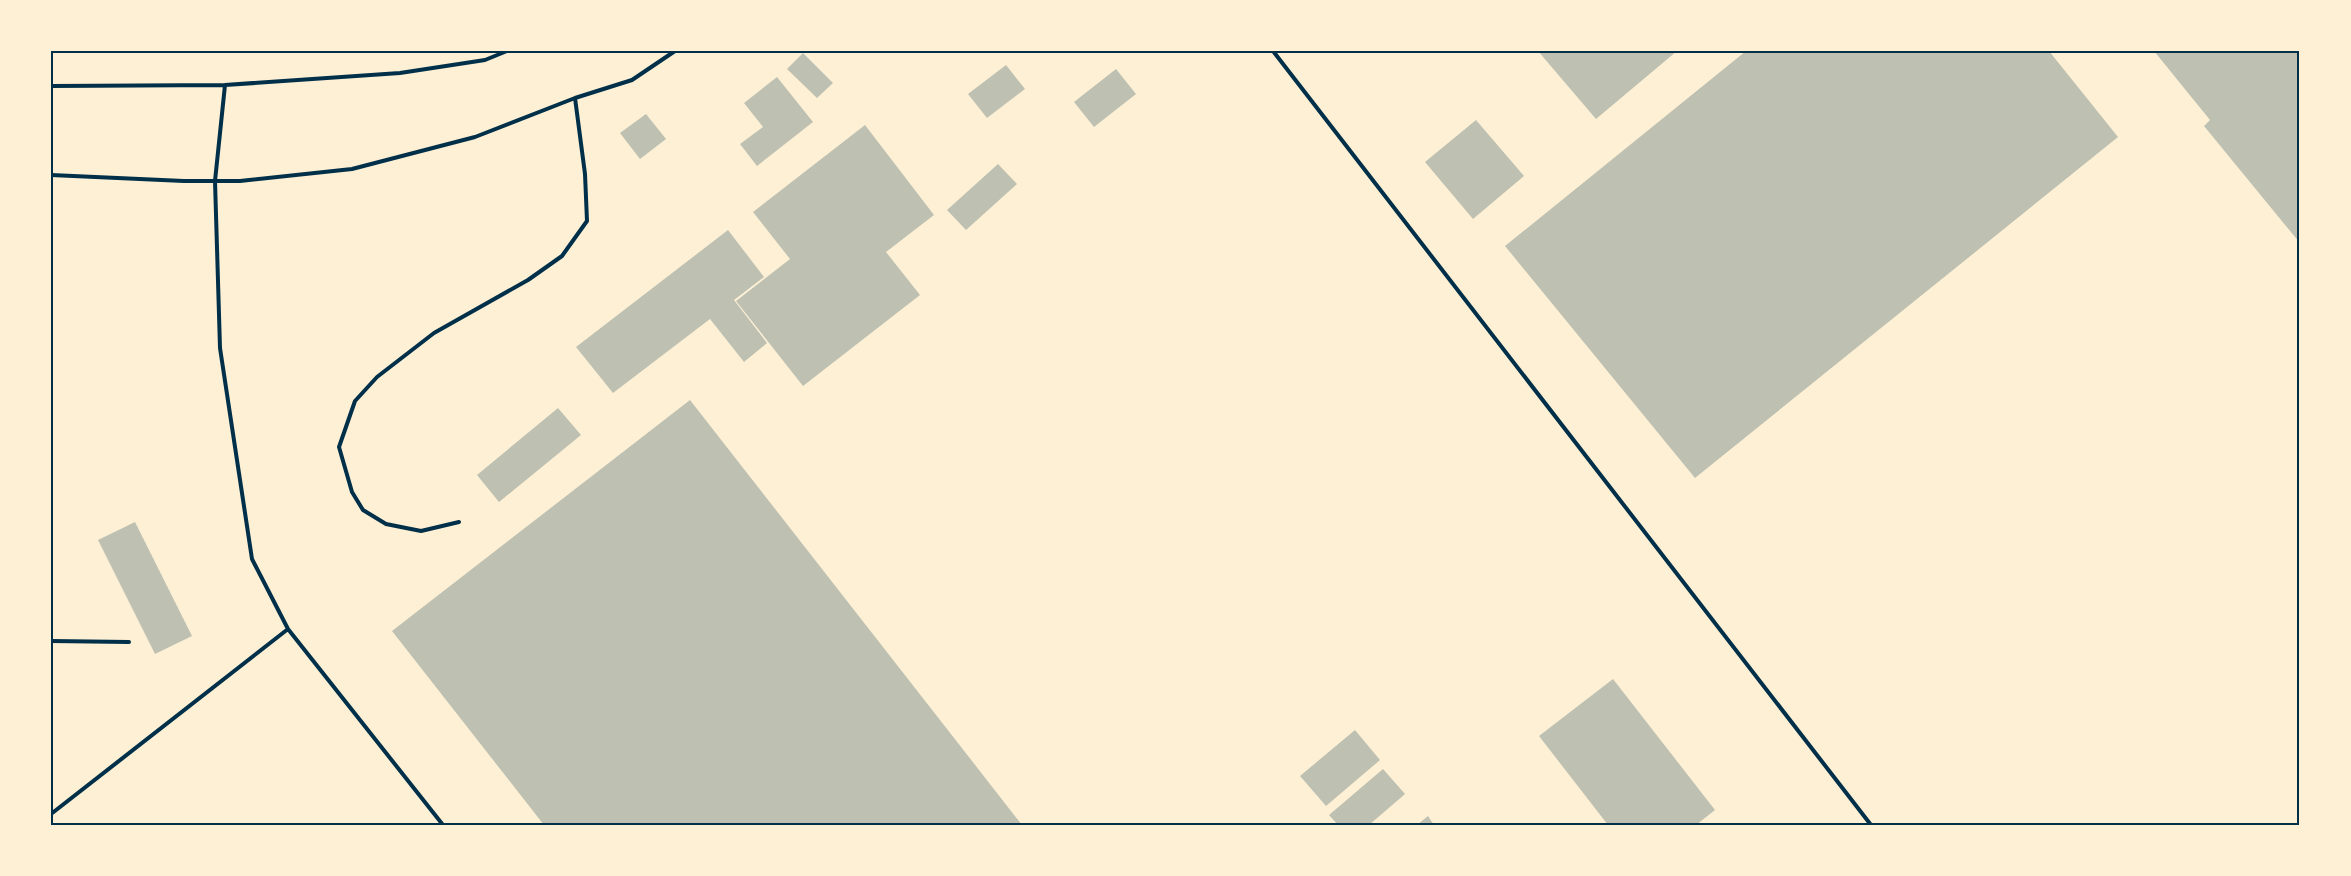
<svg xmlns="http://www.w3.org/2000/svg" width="2351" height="876" font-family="'Public Sans',sans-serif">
  <rect width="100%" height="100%" fill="#fdf0d5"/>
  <path fill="#bec0b2" d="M1538 51H1677L1596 119Z
    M1746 51H2049L2118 137 1695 478 1505 246Z
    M2154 51H2300V243L2204 126 2210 120Z
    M803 53 833 83 817 98 787 69Z
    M1006 65 1025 89 987 118 968 94Z
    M1116 69 1136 94 1094 127 1074 102Z
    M777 77 813 122 757 166 740 144 763 127 744 103Z
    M646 114 666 139 640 159 620 133Z
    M1476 120 1524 176 1473 219 1425 162Z
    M865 125 934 215 886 252 920 295 803 386 736 301 790 259 753 212Z
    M998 164 1017 184 966 230 947 210Z
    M728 230 764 277 734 300 767 343 744 362 710 319 613 393 576 347Z
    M690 400 1022 825H544L392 631Z
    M558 408 581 435 499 502 477 475Z
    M135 522 192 636 155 654 98 540Z
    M1613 679 1715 810 1696 825H1608L1539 736Z
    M1355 730 1380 760 1326 806 1300 776Z
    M1383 769 1405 794 1369 825H1338L1329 815Z
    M1428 816 1434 825H1417Z"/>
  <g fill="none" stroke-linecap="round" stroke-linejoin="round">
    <path stroke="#003049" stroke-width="4" d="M1273 51 1871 825
      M225 85 215 181 220 348 252 559 288 629 443 825
      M51 86 225 85 400 73 485 60 507 51
      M51 175 184 181H240L352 169 475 137 575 98 632 80 675 51
      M459 522 421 531 386 524 363 510 352 492 339 447 355 401 377 377 434 333 528 280 562 256 587 221 585 174 575 98
      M51 641 129 642
      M51 814 288 629"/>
  </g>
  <rect width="2351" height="876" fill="none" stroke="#fdf0d5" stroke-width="105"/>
  <rect x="52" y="52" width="2246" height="772" fill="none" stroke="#003049" stroke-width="2"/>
</svg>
